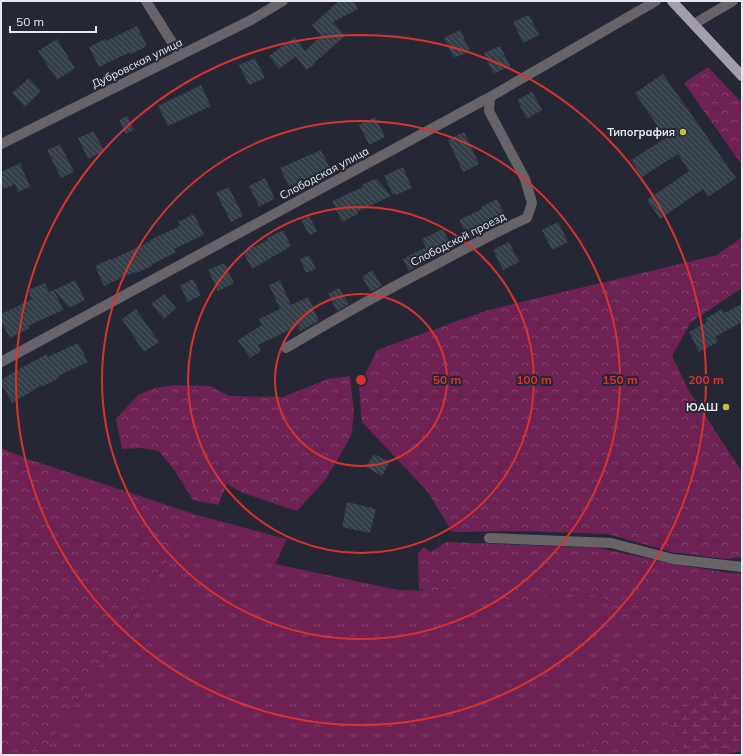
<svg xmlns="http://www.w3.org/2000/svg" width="743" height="756" font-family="Mulish,sans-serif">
  <defs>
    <pattern id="grass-tufts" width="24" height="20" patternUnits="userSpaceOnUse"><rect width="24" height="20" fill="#6d2253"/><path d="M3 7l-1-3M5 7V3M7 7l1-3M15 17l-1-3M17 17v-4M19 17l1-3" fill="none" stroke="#82426c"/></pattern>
    <pattern id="forest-crowns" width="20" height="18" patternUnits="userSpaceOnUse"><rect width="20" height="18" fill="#6d2253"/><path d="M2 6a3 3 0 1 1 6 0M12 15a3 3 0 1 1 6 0" fill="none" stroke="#82426c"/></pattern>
    <pattern id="wetland-marsh" width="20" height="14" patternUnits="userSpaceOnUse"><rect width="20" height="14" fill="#6d2253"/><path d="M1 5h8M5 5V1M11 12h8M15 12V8" fill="none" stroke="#82426c"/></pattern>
    <pattern id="building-back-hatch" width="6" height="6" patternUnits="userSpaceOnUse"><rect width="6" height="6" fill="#323e48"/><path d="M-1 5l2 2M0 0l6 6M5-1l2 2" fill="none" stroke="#505a63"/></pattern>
  </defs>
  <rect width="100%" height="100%" fill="#252834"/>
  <path fill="url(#grass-tufts)" d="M197 515 287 539 275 564 398 590 432 591 483 586 503 599 517 602 572 593 602 596 624 628 678 627 643 657 586 730 587 755H42Z"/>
  <path fill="url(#forest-crowns)" d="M708 67 742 103V165L684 83Z
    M742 237V288L691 322 672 356 688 389 742 472V557L725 559 671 552 608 534 523 531 452 532 428 492 362 422 359 387 377 350 488 310 717 255Z
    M350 376 354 413 351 436 326 479 297 511 243 493 227 484 218 505 193 500 174 470 159 451 141 448 122 449 116 419 138 395 154 388 175 385 210 386 229 396 283 397 328 379Z
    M1 448 25 458 197 515 42 755H1Z
    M447 542 599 548 673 564 723 572 742 574V699L733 690 710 695 688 706 695 753 709 755H587L586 730 613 657H643L677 627 624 628 602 596 571 593 517 602 503 599 483 586 432 591 419 590 418 553 424 547 430 552Z"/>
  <path fill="url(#wetland-marsh)" d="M733 690 742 699V751L724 755H709L695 753 684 748 670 730 671 718 676 707 688 706 710 695Z"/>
  <path fill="url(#building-back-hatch)" d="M339 1H354L358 9 333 22 345 36 314 63 315 64 306 70 296 56 279 69 269 56 295 37 305 51 321 36 312 25Z
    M529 15 539 35 523 43 513 22Z
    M137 26 147 46 131 54 130 52 99 67 89 47 105 39 106 41Z
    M460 30 470 51 454 58 444 38Z
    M57 39 75 68 57 80 38 51Z
    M500 46 510 66 494 74 484 53Z
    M255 58 265 78 249 85 239 65Z
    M663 74 736 178 708 197 703 189 660 219 647 200 689 171 678 154 642 177 631 160 666 138 635 93Z
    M29 78 41 91 25 107 12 93Z
    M201 85 211 106 168 126 158 106Z
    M532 92 542 110 527 119 517 100Z
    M127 116 134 130 126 134 119 120Z
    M375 117 385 137 369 145 359 125Z
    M94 131 104 151 88 159 78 138Z
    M464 132 479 164 463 172 448 140Z
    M60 144 74 172 61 178 47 150Z
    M321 150 331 170 315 178 314 175 289 187 280 168Z
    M20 163 30 187 18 192 15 184 3 189 1 183V172Z
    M403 167 412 188 396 195V194L393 195 384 176Z
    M265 178 275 199 259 206 249 186Z
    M375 179 376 180 377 179 391 196 357 212 358 214 342 222 332 201 363 187 362 185Z
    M229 187 243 216 231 222 216 193Z
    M497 199 507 220 484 231 469 239 459 220 482 209 481 207Z
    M194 214 204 235 174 249 176 252 151 265 152 266 136 273 135 272 128 275 127 273 117 280 104 286 95 266 110 259 111 260 151 241 150 240 180 226 178 222Z
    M309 216 317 231 310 235 301 221Z
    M558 222 568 242 552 250 542 230Z
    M443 229 452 248 409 271 403 259 426 247 422 239Z
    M283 230 291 246 252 269 243 252 268 240 267 238Z
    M509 242 519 262 503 270 493 250Z
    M309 255 316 269 306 273 300 259Z
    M224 263 234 283 218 291 208 270Z
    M372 270 382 286 371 292 362 277Z
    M193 279 201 295 188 302 180 286Z
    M75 280 85 300 69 308 54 290Z
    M280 280 291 305 308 297 319 321 300 331 298 326 258 345 261 351 250 358 238 340 262 325 259 319 280 309 269 285Z
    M45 283 49 292 54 290 63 310 28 326 30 328 10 338 1 321V314L32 299 28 290Z
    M339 288 349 304 337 311 328 294Z
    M164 294 176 308 164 319 151 304Z
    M742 304V322L715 337 718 342 699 352 689 332 707 322 705 319 722 309 724 313Z
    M136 309 159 342 144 352 122 319Z
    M78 343 88 362 58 376 59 378 43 386 42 385 12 403 1 384V380L19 369 47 354 48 357Z
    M374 454 390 462 382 476 366 467Z
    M347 502 376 509 370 533 342 527Z"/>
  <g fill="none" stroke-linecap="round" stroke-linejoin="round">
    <path stroke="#676369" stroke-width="10" d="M146 1 180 55
      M694 24 733 1
      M1 144 251 20 283 1
      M286 348C335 319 384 291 435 265 465 249 495 232 527 218L532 203 525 179 489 111 490 97
      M1 362 490 97 656 1
      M489 538 611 543 673 559 742 567"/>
    <path stroke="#a49daa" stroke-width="10" d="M672 1 742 76"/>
  </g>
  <g fill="none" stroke="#d73232" stroke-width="2">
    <circle cx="361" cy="380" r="86"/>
    <circle cx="361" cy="380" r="173"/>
    <circle cx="361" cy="380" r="259"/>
    <circle cx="361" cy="380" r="345"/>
  </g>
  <g fill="#c0be40" stroke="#252834" stroke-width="1.5">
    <circle cx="683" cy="132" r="4"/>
    <circle cx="726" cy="407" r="4"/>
  </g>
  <g text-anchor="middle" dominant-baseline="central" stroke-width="4" stroke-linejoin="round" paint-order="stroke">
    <g font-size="11" fill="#e7e9f1" stroke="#252834">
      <text transform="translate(137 63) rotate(-26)">Дубровская улица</text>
      <text transform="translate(324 173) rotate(-28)">Слободская улица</text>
      <text transform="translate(458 239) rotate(-27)">Слободской проезд</text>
    </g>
    <g font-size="11" font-weight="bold" fill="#e7e9f1" stroke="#252834" text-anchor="end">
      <text x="675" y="132">Типография</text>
      <text x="718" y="407">ЮАШ</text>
    </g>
  </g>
  <circle cx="361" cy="380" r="6" fill="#d73232" stroke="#252834" stroke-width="2"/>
  <g font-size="12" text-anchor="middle" font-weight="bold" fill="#d73232" stroke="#252834" stroke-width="4" stroke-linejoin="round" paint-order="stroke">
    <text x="447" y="384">50 m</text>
    <text x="534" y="384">100 m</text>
    <text x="620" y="384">150 m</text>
    <text x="706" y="384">200 m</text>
  </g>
  <rect width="743" height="756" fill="none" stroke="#e7e9f1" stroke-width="4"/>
  <path d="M10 26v6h86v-6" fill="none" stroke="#e7e9f1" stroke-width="2"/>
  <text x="16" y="26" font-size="12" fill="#e7e9f1" stroke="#252834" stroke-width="3" paint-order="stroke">50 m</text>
</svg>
